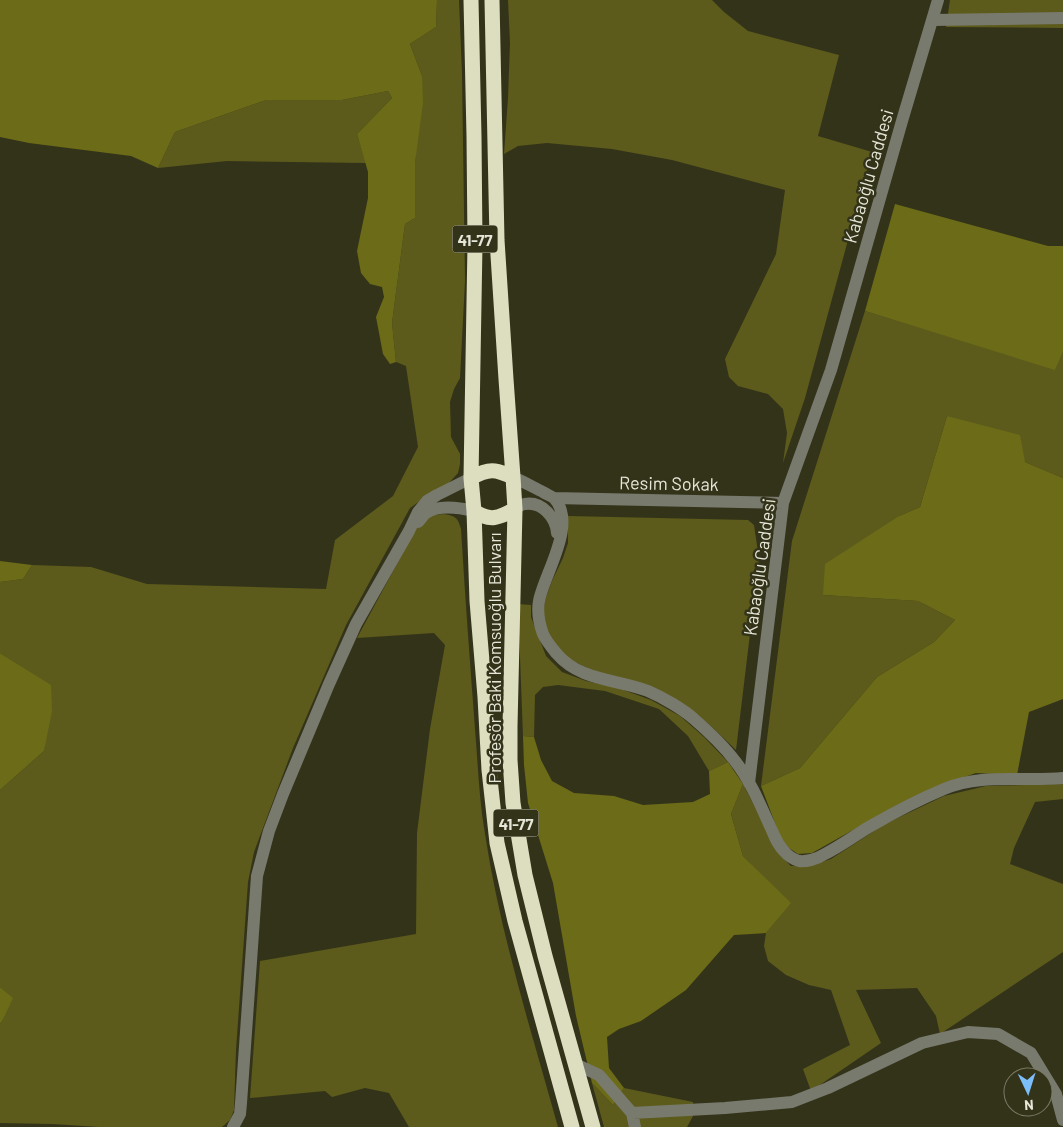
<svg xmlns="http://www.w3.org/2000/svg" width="1063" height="1127" font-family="Barlow,sans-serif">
  <rect width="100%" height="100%" fill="#33331a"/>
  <path fill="#5c5b1c" d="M437 0H459L462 74 465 281 460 378 454 389 450 402 451 437 460 454V464L458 473 448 484 427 496 410 508 346 625 293 748 254 852 248 882 236 1050 234 1110 230 1120 222 1127H99L53 1124 0 1123V1024L3 1020 12 998 0 987V790L44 751 50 685 0 653V582L23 579 32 565 91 567 147 584 326 589 335 540 393 496 418 447 406 366 396 362 392 323 405 224 415 218V163L422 76 410 44 436 27Z
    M508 0H712L724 12 748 31 839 55 818 136 872 152 805 398 783 463 787 433 783 409 768 394 738 386 729 377 725 359 776 254 785 190 672 160 612 149 547 143 518 146 504 154 508 98 510 43Z
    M950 0H1063V28L946 27Z
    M388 91 392 98 357 134 366 163 227 161 158 168 175 132 266 100H342Z
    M865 311 1055 369 1063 352V478L1025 462 947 416 920 507 899 516 823 595 918 601 955 620 934 642 877 677 800 768 761 786 792 541Z
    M444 514C456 516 458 518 461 529 465 596 470 663 475 729 478 764 479 800 485 834 500 933 531 1030 558 1127H409L389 1093 365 1088 332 1097 325 1091 250 1098 260 961 416 934 417 833 430 729 445 645 434 633 357 638 418 525 432 515Z
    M568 516 748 520 754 525 759 559 736 750 712 727 684 704 589 669 571 660 558 650 546 631 543 614 545 600 552 581 563 558 568 543Z
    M518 604 531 605V617L546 656 562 672 586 681 618 688 651 700 680 716 704 737 728 762 709 771 688 736 659 709 605 691 558 685 543 687 535 695 534 737 523 736Z
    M743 784 780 855 791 866H809L831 859 885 824 944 796 986 786 1063 784V799L1035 802 1014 848 1010 864 1063 884V952L940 1034 936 1016 917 988 856 990 881 1043 811 1091 803 1069 850 1045 831 990 809 985 786 975 768 961 764 946 766 933 790 903 743 856 731 814Z
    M592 1083 613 1105 624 1088 693 1102V1116L687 1127H604Z"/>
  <path fill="#6c6b18" d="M0 0H437L436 27 410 44 422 76 423 103 415 163V218L405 224 392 323 396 362 390 364 383 354 376 317 384 297 382 287 370 284 361 273 357 251 368 198V172L357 134 392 98 388 91 342 100H266L175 132 158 168 131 156 29 143 0 137Z
    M895 204 1048 246H1063V352L1055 370 865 311Z
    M947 416 1020 435 1025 462 1063 478V699L1029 712 1017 775 976 773 944 784 901 803 812 853 798 854 783 844 761 786 800 768 877 677 934 642 955 620 918 601 823 595 825 564 899 516 920 507Z
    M0 561 32 565 23 579 0 582Z
    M0 653 51 685 52 711 44 751 0 790Z
    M523 736 534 737 541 760 552 781 574 793 614 796 643 805 693 802 710 794 709 771 728 762 743 784 731 814 743 856 791 903 766 933 734 935 686 990 641 1021 619 1029 607 1037 609 1068 624 1088 613 1105 592 1083 576 1016 553 883 528 803 524 765Z
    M0 987 13 998 3 1020 0 1024Z"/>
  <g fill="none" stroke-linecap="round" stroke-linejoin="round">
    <path stroke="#797a6e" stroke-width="12" d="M933 20 1063 18
      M513 477C524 482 533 487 543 492 546 494 551 496 554 498 578 524 544 574 539 601 537 612 539 623 543 634 546 641 552 648 557 654 580 681 617 679 648 691 662 697 683 709 694 719 709 732 723 745 735 761 751 781 763 811 774 835 778 845 787 858 799 861 806 862 817 859 823 855 839 847 854 836 869 827 893 813 918 800 944 789 981 773 1023 782 1063 778
      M554 498 783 503
      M515 509C518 507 522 504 525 504 542 501 556 518 557 533
      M418 522C421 519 423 515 426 513 439 504 461 508 474 511
      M749 783 783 503 831 370 902 121 938 0
      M575 1064 599 1075 632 1113
      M233 1127 240 1114 241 1103 257 876 269 831 283 794 329 684 356 624 409 531 418 512 427 501 437 495 471 478
      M635 1127 632 1113 725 1108 792 1102 828 1088 922 1043 968 1032 998 1034 1031 1053 1056 1094 1063 1120"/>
    <path stroke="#dddec0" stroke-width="15" d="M471 0 474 136 475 244 471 478 474 511 477 601 485 697 489 770 497 843 515 921 572 1127
      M492 0 497 240 506 379 513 477 515 509 510 726V760L513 803 525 875 545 956 593 1127
      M471 478C489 468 495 469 513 477
      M474 511C490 522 499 518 515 509"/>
  </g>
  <g text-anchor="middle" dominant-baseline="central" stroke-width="5" stroke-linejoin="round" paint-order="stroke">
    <g fill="#33331a" stroke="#b0b19f" stroke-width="1">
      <rect x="452.5" y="225.5" width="45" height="27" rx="4"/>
      <rect x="493.5" y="809.5" width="45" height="27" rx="4"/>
    </g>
    <g font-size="16" font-weight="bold" fill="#e6e7d8">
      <text x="475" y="239">41-77</text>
      <text x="516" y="823">41-77</text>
    </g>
    <g font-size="18" fill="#e6e7d8" stroke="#33331a">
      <text transform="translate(868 176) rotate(-74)">Kabaoğlu Caddesi</text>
      <text transform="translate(669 483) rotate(1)">Resim Sokak</text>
      <text transform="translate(759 567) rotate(-82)">Kabaoğlu Caddesi</text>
      <text transform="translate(494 658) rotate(-90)">Profesör Baki Komsuoğlu Bulvarı</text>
    </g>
  </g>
  <g transform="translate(1028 1092) rotate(176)"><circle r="24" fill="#33331a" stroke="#7b7b66"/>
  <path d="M0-4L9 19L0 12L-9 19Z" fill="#7cbef9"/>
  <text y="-8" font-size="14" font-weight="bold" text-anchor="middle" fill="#e6e7d8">N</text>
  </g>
</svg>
